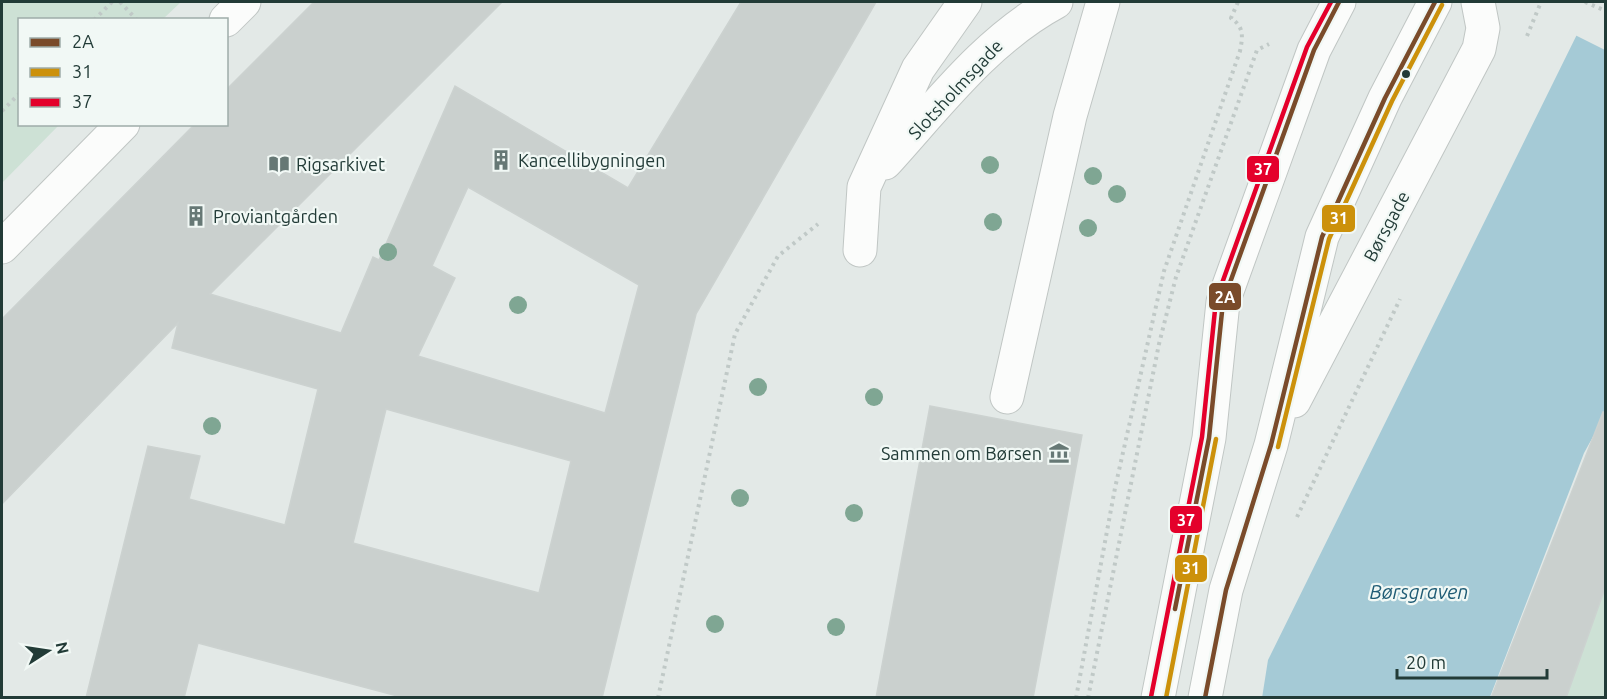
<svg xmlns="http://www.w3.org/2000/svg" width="1607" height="699" font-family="Ubuntu,sans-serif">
  <rect width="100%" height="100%" fill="#e3e9e7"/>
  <path fill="#cde1d5" d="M2 2H181L163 19 20 20V124L59 125 2 183Z
    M1605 588V697H1566Z"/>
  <path fill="#a5cad6" d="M1593 2H1605V415L1584 453 1490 697 1262 698 1268 660Z"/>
  <path fill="#e3e9e7" d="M1590 2H1605V50L1573 34Z"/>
  <path fill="#cad0ce" stroke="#ccd2d0" stroke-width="1.5" fill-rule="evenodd" d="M314 2H502L210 294 341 333 373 257 379 260 455 86 628 188 741 2H876L696 314 602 698H405L198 643 184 698H86L148 446 200 456 189 499 285 525 318 389 172 348 178 323 2 504V319L195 124H226V90ZM468 187 639 285 605 413 418 356 455 278 432 266ZM386 409 571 461 539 593 353 543Z
    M930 406 1082 435 1033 698H876Z
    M1603 412 1605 413V588L1566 698H1491Z"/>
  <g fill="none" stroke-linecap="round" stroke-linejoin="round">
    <g stroke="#c0c6c4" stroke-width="35">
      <path id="minor" d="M226 20 244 2
        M885 163C937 106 987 39 1056 2
        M2 247 123 124
        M860 250 864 187 918 69 965 2
        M1007 397 1070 116 1103 2
        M1294 401 1479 49 1483 28 1478 2
        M1158 698 1209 438 1223 302 1314 50 1339 2
        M1205 698 1226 590 1271 445 1322 237 1385 98 1435 2"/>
    </g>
    <path stroke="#c0c9c7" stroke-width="4" stroke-dasharray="3 4.5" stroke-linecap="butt" d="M120 2 137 20
      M1585 2 1606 11
      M94 20 112 2
      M1527 36 1541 2
      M2 111 20 93
      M1297 517 1400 299
      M658 698 735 334 778 256 818 224
      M1076 698 1115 488 1164 271 1240 51C1243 36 1244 27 1231 18L1238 2
      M1088 698 1159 344 1176 277 1257 50 1269 44"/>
    <use href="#minor" stroke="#fbfcfb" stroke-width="33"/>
    <g stroke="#f1f8f5" stroke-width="9">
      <path id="bus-1" d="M1175 609 1209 438 1223 302 1314 50 1339 2
        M1205 698 1226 590 1271 445 1322 237 1385 98 1435 2"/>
    </g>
    <g stroke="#f1f8f5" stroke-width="9">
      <path id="bus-2" d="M1278 447 1329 239 1392 101 1442 5
        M1166 698 1216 439"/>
    </g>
    <g stroke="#f1f8f5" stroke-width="9">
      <path id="bus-3" d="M1151 697 1202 437 1216 300 1307 47 1331 2"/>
    </g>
    <use href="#bus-1" stroke="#7a4b2a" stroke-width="4.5"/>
    <use href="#bus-2" stroke="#cc910b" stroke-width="4.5"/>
    <use href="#bus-3" stroke="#e4002b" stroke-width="4.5"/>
  </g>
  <g fill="#7fa693">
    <circle cx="990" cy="165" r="9"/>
    <circle cx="1093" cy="176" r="9"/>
    <circle cx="1117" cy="194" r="9"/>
    <circle cx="993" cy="222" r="9"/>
    <circle cx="1088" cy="228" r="9"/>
    <circle cx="388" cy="252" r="9"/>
    <circle cx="518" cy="305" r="9"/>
    <circle cx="758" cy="387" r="9"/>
    <circle cx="874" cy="397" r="9"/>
    <circle cx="212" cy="426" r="9"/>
    <circle cx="740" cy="498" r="9"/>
    <circle cx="854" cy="513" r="9"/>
    <circle cx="715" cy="624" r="9"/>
    <circle cx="836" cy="627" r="9"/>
  </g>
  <defs>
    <g id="building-bare" transform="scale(1.62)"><path d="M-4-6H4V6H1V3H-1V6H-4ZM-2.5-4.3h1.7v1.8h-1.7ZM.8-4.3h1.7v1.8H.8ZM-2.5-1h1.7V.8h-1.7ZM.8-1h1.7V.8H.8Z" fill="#667875" stroke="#f1f8f5" stroke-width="2.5" paint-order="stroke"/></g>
    <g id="library-bare" transform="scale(1.62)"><path d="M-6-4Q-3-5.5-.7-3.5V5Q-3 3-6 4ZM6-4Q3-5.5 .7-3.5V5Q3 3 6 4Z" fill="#667875" stroke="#f1f8f5" stroke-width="2.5" paint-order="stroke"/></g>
    <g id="museum-bare" transform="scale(1.62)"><path d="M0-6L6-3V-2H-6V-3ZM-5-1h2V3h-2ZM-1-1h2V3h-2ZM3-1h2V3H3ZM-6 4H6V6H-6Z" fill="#667875" stroke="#f1f8f5" stroke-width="2.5" paint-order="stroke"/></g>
  </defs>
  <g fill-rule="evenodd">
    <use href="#building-bare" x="501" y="160"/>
    <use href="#library-bare" x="279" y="164"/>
    <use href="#building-bare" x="196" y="216"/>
    <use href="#museum-bare" x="1059" y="453"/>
  </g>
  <circle fill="#223b37" stroke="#f1f8f5" stroke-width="2" cx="1406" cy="74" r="5"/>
  <g text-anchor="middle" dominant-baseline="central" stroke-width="4.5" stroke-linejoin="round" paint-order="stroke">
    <g font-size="18" fill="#223b37" stroke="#f1f8f5">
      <text transform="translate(955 89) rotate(-47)">Slotsholmsgade</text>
      <text transform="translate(1386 226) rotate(-62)">Børsgade</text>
    </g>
    <g font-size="18" fill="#223b37" stroke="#f1f8f5" text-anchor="start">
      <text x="518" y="160">Kancellibygningen</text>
      <text x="296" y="164">Rigsarkivet</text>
      <text x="213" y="216">Proviantgården</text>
      <text x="1042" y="453" text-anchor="end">Sammen om Børsen</text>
    </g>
    <g font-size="20" font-style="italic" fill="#1f5c75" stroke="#f1f8f5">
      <text x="1419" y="591">Børsgraven</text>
    </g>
  </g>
  <g stroke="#f1f8f5" stroke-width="2">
    <rect x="1246" y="155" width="34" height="28" rx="6" fill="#e4002b"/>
    <rect x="1321" y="204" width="35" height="29" rx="6" fill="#cc910b"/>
    <rect x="1208" y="282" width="34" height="29" rx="6" fill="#7a4b2a"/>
    <rect x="1169" y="505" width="34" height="29" rx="6" fill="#e4002b"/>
    <rect x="1174" y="554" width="34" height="29" rx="6" fill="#cc910b"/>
  </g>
  <g font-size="16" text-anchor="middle" font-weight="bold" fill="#fff">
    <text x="1263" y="175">37</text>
    <text x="1339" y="224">31</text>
    <text x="1225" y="303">2A</text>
    <text x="1186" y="526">37</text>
    <text x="1191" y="574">31</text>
  </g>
  <rect width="1607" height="699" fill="none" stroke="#223b37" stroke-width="6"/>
  <rect x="18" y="18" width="210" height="108" fill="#f1f8f5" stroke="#9eaca9" stroke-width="1.5"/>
  <rect x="30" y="38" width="30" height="9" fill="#7a4b2a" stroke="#9eaca9" stroke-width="1.5"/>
  <text x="72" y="48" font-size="18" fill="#223b37">2A</text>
  <rect x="30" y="68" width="30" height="9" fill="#cc910b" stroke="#9eaca9" stroke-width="1.5"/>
  <text x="72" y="78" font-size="18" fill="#223b37">31</text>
  <rect x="30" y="98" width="30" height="9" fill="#e4002b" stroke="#9eaca9" stroke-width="1.5"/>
  <text x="72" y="108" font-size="18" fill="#223b37">37</text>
  <g transform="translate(48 651) rotate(78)" stroke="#f1f8f5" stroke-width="4.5" paint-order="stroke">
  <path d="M0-4.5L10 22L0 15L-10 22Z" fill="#223b37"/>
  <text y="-9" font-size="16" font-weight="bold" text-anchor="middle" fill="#223b37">N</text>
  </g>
  <path d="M1397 669v9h150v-9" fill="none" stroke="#223b37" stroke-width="3"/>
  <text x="1406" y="669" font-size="18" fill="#223b37" stroke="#f1f8f5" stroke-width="4.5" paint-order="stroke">20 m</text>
</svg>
